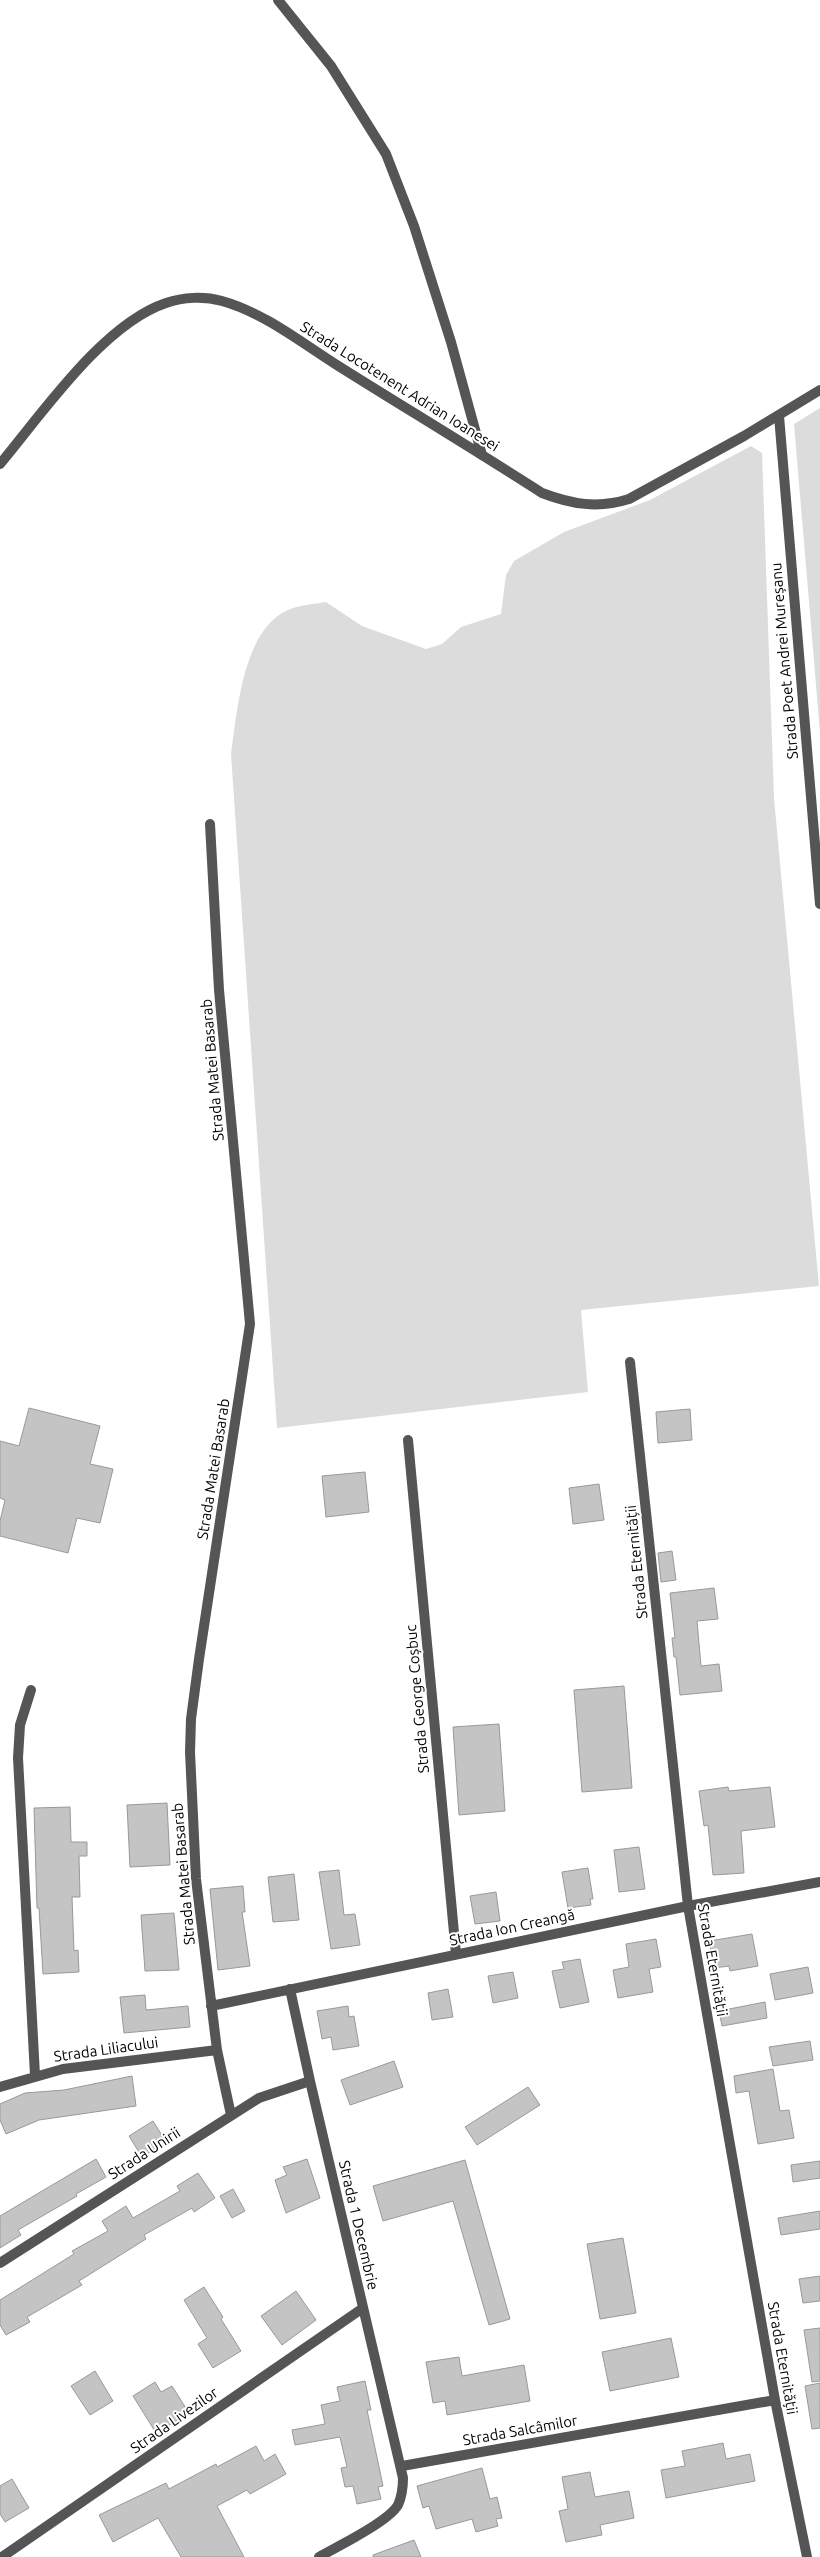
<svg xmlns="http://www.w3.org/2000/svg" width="820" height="2557" font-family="Ubuntu,sans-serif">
  <rect width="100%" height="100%" fill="#fff"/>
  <path fill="#dcdcdc" d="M820 408V732L794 424Z
    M751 446 762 453 774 798 819 1286 581 1310 588 1392 277 1428 231 754C237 712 243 629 288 610 299 605 314 604 326 602L362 626 426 649 442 644 461 627 501 614 506 575 514 561 564 532 650 500Z"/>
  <path fill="#c4c4c4" stroke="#999" d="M29 1408 100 1426 90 1464 113 1469 100 1523 77 1518 68 1553 0 1536V1521L5 1500 0 1498V1441L19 1446Z
    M690 1409 692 1440 658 1443 656 1412Z
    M365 1472 369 1512 326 1517 322 1476Z
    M599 1484 604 1520 573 1524 569 1488Z
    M672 1551 676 1580 661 1582 658 1553Z
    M714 1588 718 1619 697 1621 701 1666 719 1664 722 1691 680 1695 676 1657H674L672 1638H675L670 1593Z
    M624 1686 632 1788 582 1792 574 1690Z
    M499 1724 505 1811 459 1815 453 1727Z
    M728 1787 729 1791 770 1787 775 1827 741 1831 744 1873 713 1875 708 1825 704 1826 699 1791Z
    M167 1803 170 1865 130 1867 127 1805Z
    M70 1807 71 1842H87V1856H79L80 1897H72L74 1951 78 1950 79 1972 43 1974 39 1908H37L34 1808Z
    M639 1847 645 1889 619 1892 614 1850Z
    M588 1868 593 1899H590L591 1905 568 1908 562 1872Z
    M339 1870 344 1915 355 1914 360 1945 331 1949 319 1872Z
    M294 1874 299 1920 273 1922 268 1877Z
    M243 1886 245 1912H242L250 1966 218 1970 210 1889Z
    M496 1892 500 1921 475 1924 470 1896Z
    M174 1913 179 1970 145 1971 141 1915Z
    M752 1934 758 1966 730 1971 729 1966 714 1968 709 1941Z
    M656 1939 661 1967 649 1969 653 1992 618 1998 613 1970 629 1967 626 1944Z
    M580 1959 589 2002 560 2008 552 1971 564 1969 562 1962Z
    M808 1967 813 1993 775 2000 770 1974Z
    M513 1972 518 1998 493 2003 488 1976Z
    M448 1989 453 2017 432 2020 428 1993Z
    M145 1995 146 2010 188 2006 190 2027 124 2033 120 1997Z
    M765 2002 767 2018 722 2026 719 2011Z
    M348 2006 349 2017 354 2016 359 2046 333 2050 331 2037 322 2039 317 2011Z
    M810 2041 813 2060 773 2066 769 2047Z
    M394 2061 403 2087 350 2105 341 2080Z
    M773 2069 780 2111 789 2110 794 2138 758 2144 749 2091 736 2093 734 2076Z
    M132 2076 136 2106 39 2120 6 2134 0 2120V2104L25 2093 64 2090Z
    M528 2087 540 2105 477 2145 465 2127Z
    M153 2121 166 2142 142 2157 129 2136Z
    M96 2159 106 2177 76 2194 77 2196 18 2230 21 2235 0 2248V2216Z
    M307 2159 320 2198 286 2213 275 2180 287 2175 283 2167Z
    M465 2160 510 2319 489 2325 453 2201 383 2221 373 2186Z
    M820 2161V2178L793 2182 791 2165Z
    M198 2173 215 2198 194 2212 192 2208 144 2235 146 2239 79 2281 82 2285 27 2317 30 2322 6 2335 0 2325V2300L74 2254 72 2251 108 2231 102 2221 126 2206 133 2218 180 2191 177 2186Z
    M233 2189 245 2211 232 2218 220 2196Z
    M820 2211V2229L781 2235 778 2218Z
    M623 2238 636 2313 600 2319 587 2244Z
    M820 2276V2301L803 2303 799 2279Z
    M204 2287 223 2317 221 2319 241 2351 213 2368 198 2344 207 2338 184 2300Z
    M296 2291 316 2320 282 2345 261 2316Z
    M820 2328V2381L812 2382 804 2330Z
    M671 2338 679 2377 610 2391 602 2352Z
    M459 2357 462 2376 524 2365 530 2401 447 2415 445 2401 433 2403 426 2362Z
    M95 2371 113 2401 90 2415 71 2386Z
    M365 2381 371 2410H367L383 2486 378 2487 381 2499 357 2504 353 2486 345 2487 341 2468 347 2467 340 2437 295 2445 292 2430 325 2424 321 2405 340 2401 337 2387Z
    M155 2382 161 2392 172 2386 189 2413 156 2433 133 2396Z
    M820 2383V2428L812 2429 805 2386Z
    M723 2443 726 2459 750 2454 755 2481 666 2498 661 2470 685 2466 682 2451Z
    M256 2446 264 2461 275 2454 286 2474 250 2494 247 2490 217 2506 244 2557H181L158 2518 113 2542 99 2515 166 2483 169 2489 216 2464 217 2467Z
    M482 2468 490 2499 497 2497 502 2518 496 2519 498 2526 476 2532 472 2519 436 2529 429 2506 423 2508 417 2486Z
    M590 2472 595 2497 629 2491 634 2518 600 2525 602 2535 566 2542 559 2511 568 2509 562 2477Z
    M12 2479 29 2508 5 2522 0 2514V2486Z
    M414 2540 421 2557H373V2555Z"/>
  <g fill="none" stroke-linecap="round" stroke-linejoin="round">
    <path stroke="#555" stroke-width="10" d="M278 0 331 66 386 154 414 226 451 342 482 455
      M779 416 820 904
      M210 824 219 990 250 1324 199 1659 191 1719 190 1752 196 1879 217 2050 231 2115
      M630 1362 688 1906 775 2400 807 2557
      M408 1440 456 1954
      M31 1690 20 1725 18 1758 35 2075
      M290 1989 310 2081 403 2478C403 2487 402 2496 398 2505 388 2522 338 2546 319 2557
      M211 2006 688 1906 820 1882
      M0 2087 63 2069 217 2050
      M0 2263 259 2098 310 2081
      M402 2466 775 2400
      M2 2557 363 2308"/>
    <path stroke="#555" stroke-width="10" d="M0 464C42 414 103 324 166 303 183 297 204 296 222 301 265 313 303 344 340 367 407 409 475 450 542 493 571 504 598 509 629 499L744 436 820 390"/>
  </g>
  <g text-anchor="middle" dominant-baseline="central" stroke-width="4" stroke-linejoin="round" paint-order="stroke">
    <g font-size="15" fill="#000" stroke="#fff">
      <text transform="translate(400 386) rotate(32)">Strada Locotenent Adrian Ioanesei</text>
      <text transform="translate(784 661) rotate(-95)">Strada Poet Andrei Mureșanu</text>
      <text transform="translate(212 1070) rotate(-95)">Strada Matei Basarab</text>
      <text transform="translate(213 1469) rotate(-81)">Strada Matei Basarab</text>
      <text transform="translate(636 1562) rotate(-96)">Strada Eternității</text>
      <text transform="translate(417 1699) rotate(-95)">Strada George Coșbuc</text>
      <text transform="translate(183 1874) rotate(-95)">Strada Matei Basarab</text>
      <text transform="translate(512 1927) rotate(-12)">Strada Ion Creangă</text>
      <text transform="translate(713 1960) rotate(80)">Strada Eternității</text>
      <text transform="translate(106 2049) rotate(-8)">Strada Liliacului</text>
      <text transform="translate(144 2153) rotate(-33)">Strada Unirii</text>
      <text transform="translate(359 2225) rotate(77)">Strada 1 Decembrie</text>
      <text transform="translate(783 2358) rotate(80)">Strada Eternității</text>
      <text transform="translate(174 2420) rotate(-35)">Strada Livezilor</text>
      <text transform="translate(520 2430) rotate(-10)">Strada Salcâmilor</text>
    </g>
  </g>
</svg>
